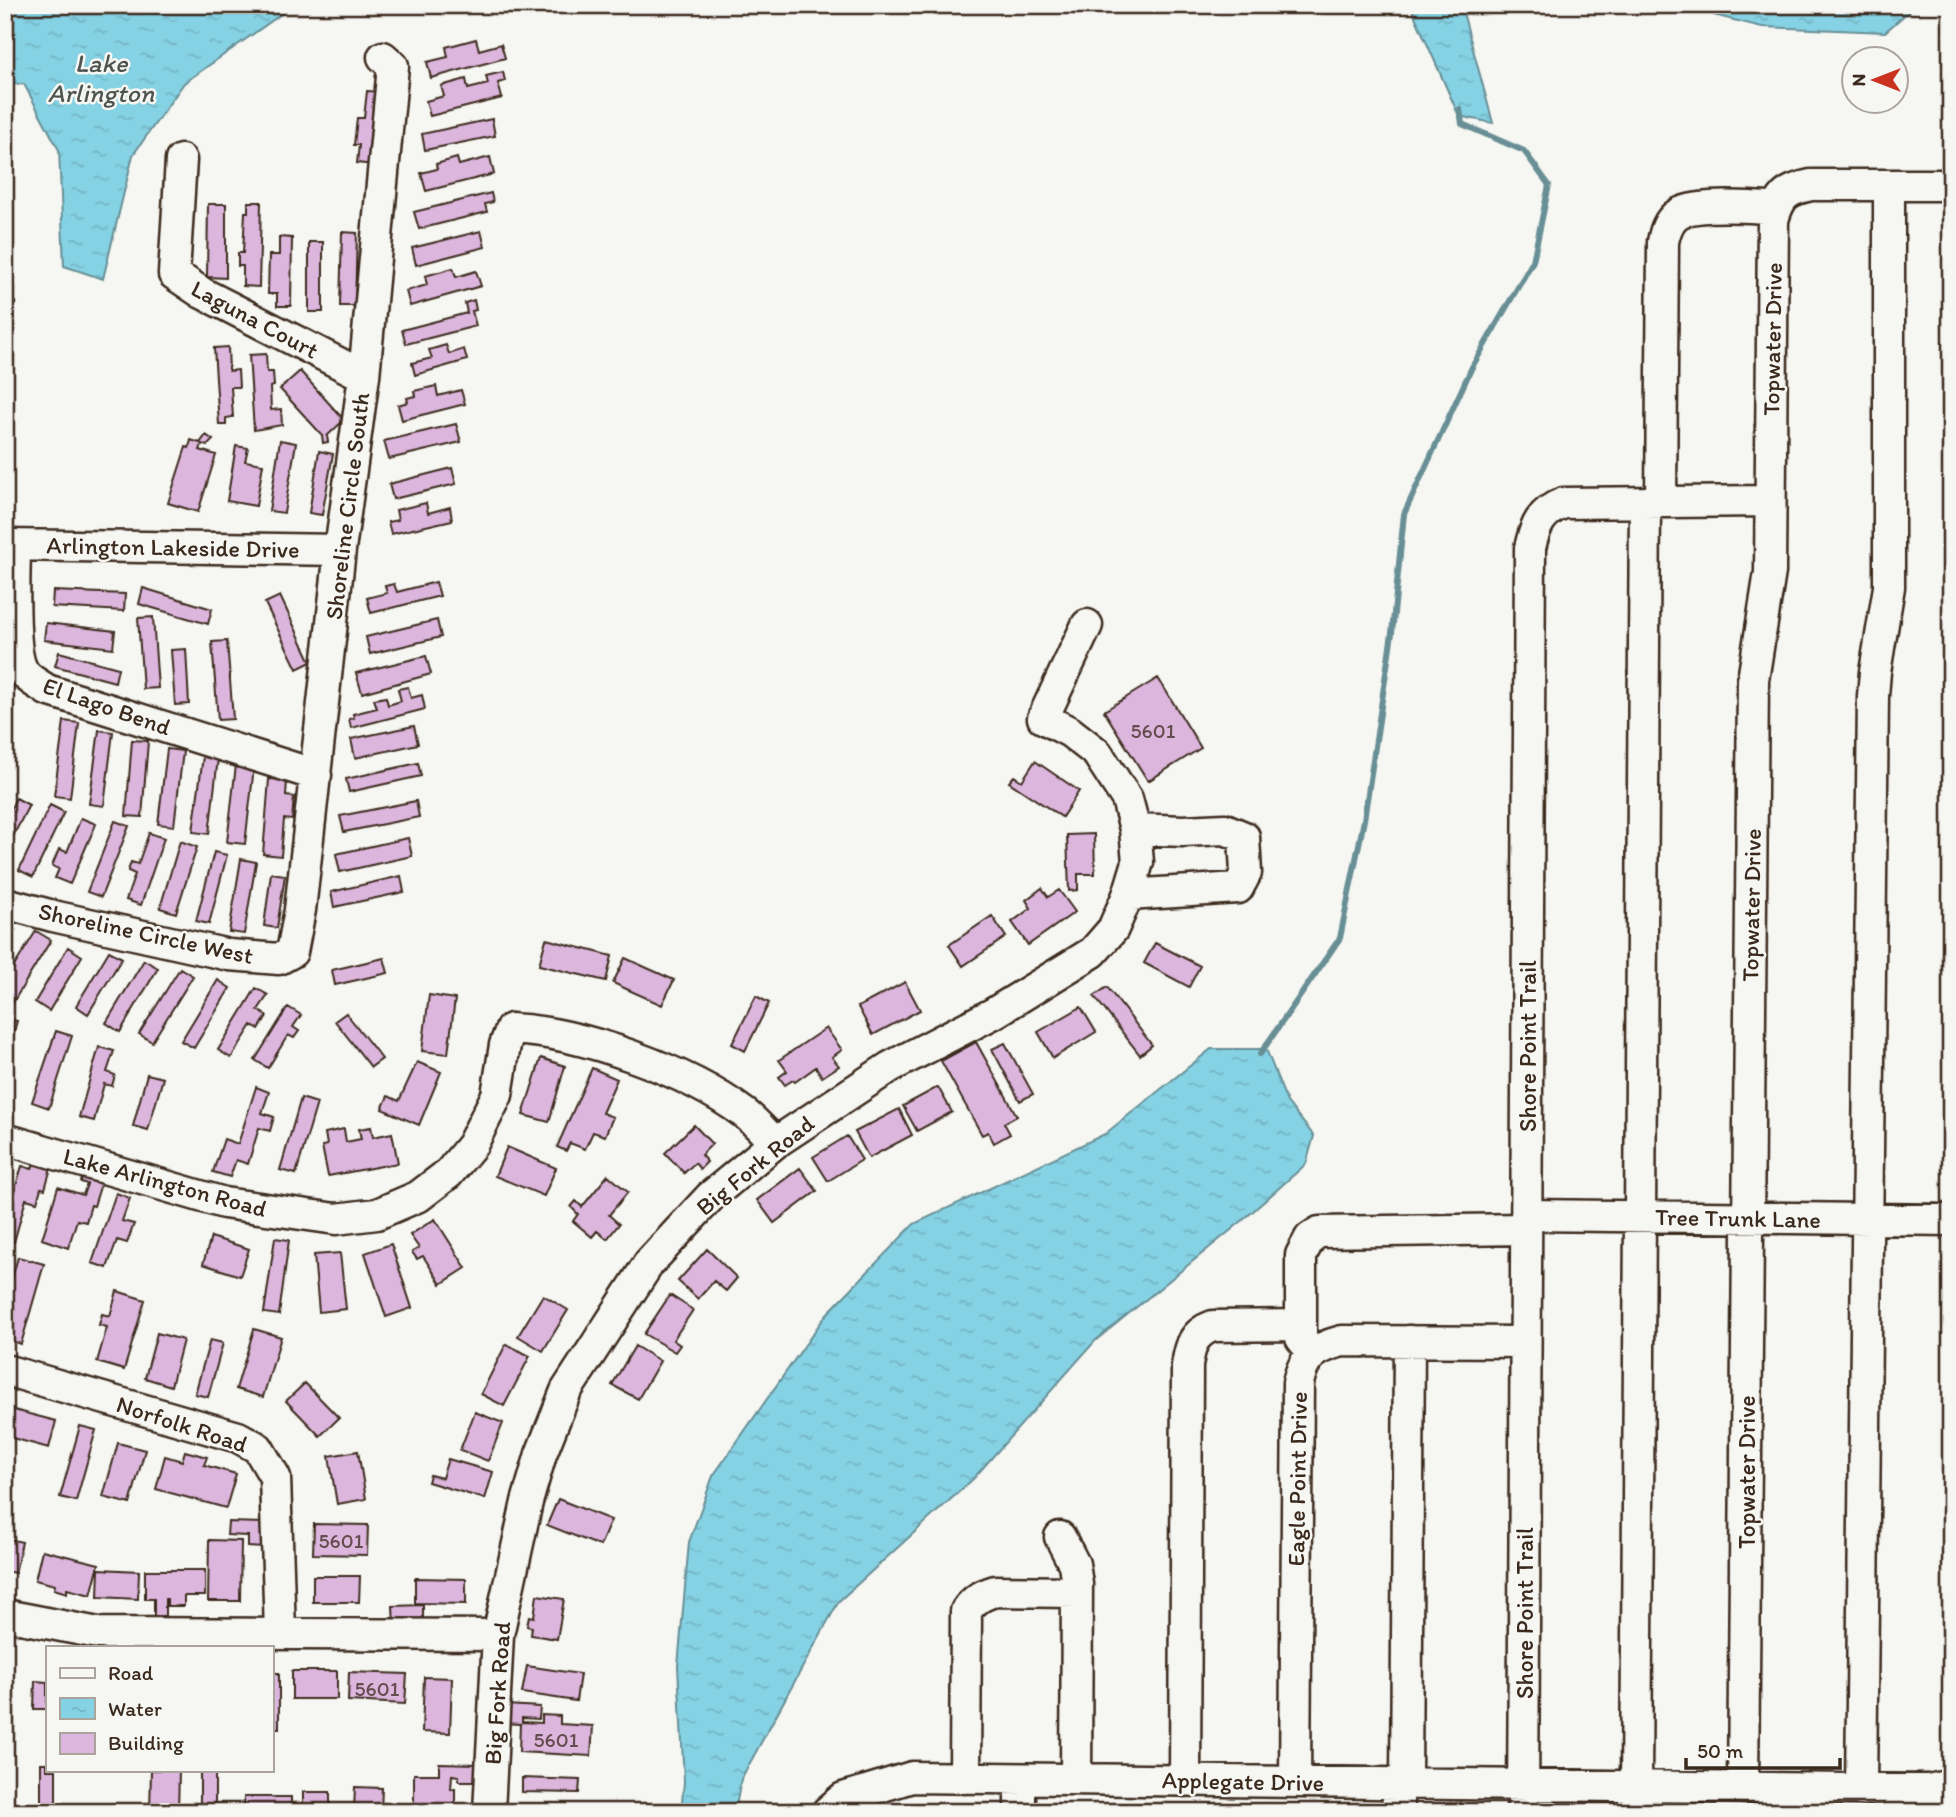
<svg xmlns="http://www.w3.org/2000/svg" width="1956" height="1817" font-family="Itim,sans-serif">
  <defs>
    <pattern id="water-ripples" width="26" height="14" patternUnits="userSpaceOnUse" patternTransform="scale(1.75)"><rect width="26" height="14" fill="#85d2e4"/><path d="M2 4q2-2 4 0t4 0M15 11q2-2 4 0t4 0" fill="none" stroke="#74b4c3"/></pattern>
  </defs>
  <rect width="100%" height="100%" fill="#f6f6f2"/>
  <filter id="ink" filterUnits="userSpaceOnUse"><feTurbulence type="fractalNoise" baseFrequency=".0143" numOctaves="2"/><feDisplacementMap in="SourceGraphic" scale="14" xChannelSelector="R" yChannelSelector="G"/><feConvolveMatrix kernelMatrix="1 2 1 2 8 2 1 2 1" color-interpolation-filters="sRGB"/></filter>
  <g filter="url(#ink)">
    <path fill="url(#water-ripples)" stroke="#678f95" stroke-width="2" d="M5 5H294L184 83 133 155 103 279 64 266 59 150 24 84H5Z
      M1410 5H1461L1493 123 1459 116Z
      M1673 5H1916L1885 32 1762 27Z
      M1211 1049H1266L1287 1102 1314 1136 1306 1164 1242 1221 1095 1341 973 1479 839 1601 741 1779 735 1812H681L684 1782 678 1666 689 1542 713 1476 826 1315 914 1224 1105 1134Z"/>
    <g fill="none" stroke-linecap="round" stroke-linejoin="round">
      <path stroke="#678f95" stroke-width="6" d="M1260 1054 1340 938 1364 820 1392 633 1404 514 1472 367 1533 261 1549 185 1524 151 1462 124 1460 109"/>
    </g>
    <path fill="#ddb6de" stroke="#3b2a1e" stroke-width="2" d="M476 39 479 50 501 44 505 58 431 78 427 62 448 57 446 47Z
      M503 72 505 81 498 83 502 98 430 116 426 101 444 96 441 86 466 79 468 89 488 84 486 76Z
      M367 91 381 92 374 165 357 163 359 145H354L357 118H364Z
      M492 119 495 136 425 150 422 134Z
      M490 157 494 174 426 191 421 173 437 169 436 164 457 158 459 165Z
      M491 193 493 202 485 204 487 212 419 229 414 212Z
      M248 202H261L259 287 243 286V266H238V253H243L245 212H248Z
      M208 204H226V278L207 277Z
      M481 231 485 247 416 265 412 248Z
      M342 232 357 233 355 306H340Z
      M279 237 292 238 291 306H277V294H268L269 255H279Z
      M309 242H323V312H309Z
      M453 268 456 277 476 271 481 286 410 306 406 291 427 285 425 276Z
      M5 293 16 303 6 313 5 312Z
      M474 300 476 310 472 311 476 326 406 344 402 330 467 313 465 303Z
      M446 345 449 354 464 349 467 360 415 375 412 363 432 358 429 350Z
      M228 347 229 371 238 370 239 387H231L233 417 226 418V425H219L214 348Z
      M266 354 267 372H273L274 386 270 387 271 410 281 409 282 425 254 430 249 355Z
      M300 371 344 420 327 436 328 442 323 443 322 435 280 389Z
      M436 386 438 396 461 390 465 404 402 420 398 405 408 402 407 398 415 396 414 391Z
      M456 424 461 442 389 459 384 441Z
      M206 435 213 440 207 446 202 444 200 450 216 455 198 512 168 503 186 447 189 448 191 440 200 443Z
      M280 440 296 443 284 513 269 511Z
      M236 446 248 448 245 461 263 464 256 506 227 501Z
      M319 451 333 454 322 515 309 513Z
      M452 468 456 484 393 499 389 484Z
      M426 503 428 513 450 507 452 520 391 534 388 522 398 520 396 510Z
      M436 582 440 596 371 613 367 598 387 593 385 586 394 584 397 592Z
      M143 588 212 609 208 624 139 604Z
      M53 591 125 594 124 611 52 607Z
      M280 596 311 662 297 669 265 603Z
      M153 617 158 688 143 689 138 618Z
      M437 620 441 637 370 654 366 637Z
      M46 623 115 631 113 648 44 640Z
      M227 641 233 719 218 720 212 642Z
      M186 649 189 704 175 705 171 650Z
      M59 652 118 668 115 682 55 666Z
      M426 656 431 674 362 693 356 673Z
      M1158 678 1201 748 1148 781 1104 711Z
      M408 687 411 698 422 695 425 709 351 728 349 719 354 718 353 714 377 708 374 699 386 697 388 705 401 701 398 689Z
      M64 721 79 723 70 798 54 796Z
      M414 726 418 744 355 758 351 739Z
      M99 730 113 732 104 806 89 804Z
      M132 740 148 741 142 817 126 816Z
      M167 749 183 751 174 826 158 824Z
      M203 756 218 758 209 834 193 832Z
      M1035 761 1079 791 1062 817 1009 782 1014 776 1022 781Z
      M418 763 421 776 349 792 346 779Z
      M236 765 254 767 245 844 227 842Z
      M269 779 287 780 286 796 294 797 292 820 284 819 281 856 263 854Z
      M16 798 29 805 5 852V820Z
      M416 801 419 817 344 832 340 816Z
      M50 805 64 812 33 877 19 870Z
      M81 818 96 824 70 884 55 878 59 869 52 866 59 849 67 852Z
      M115 821 129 826 101 897 87 892Z
      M149 833 164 838 141 905 126 900 135 874 128 871 131 862 138 864Z
      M1094 834 1095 874H1078V890L1069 891 1067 835Z
      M408 838 412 856 340 872 336 854Z
      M180 841 197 847 176 913 160 908Z
      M214 852 227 855 209 924 196 921Z
      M241 859 256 862 244 934 229 932Z
      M271 873 285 875 277 928 264 926Z
      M401 876 404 892 334 907 331 892Z
      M1042 888 1048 897 1059 890 1075 912 1028 945 1012 922 1031 908 1026 900Z
      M992 916 1006 937 963 966 949 945Z
      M5 924 15 930 5 947Z
      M36 931 51 940 12 1004 5 1000V981Z
      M546 939 612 956 606 981 539 965Z
      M1155 943 1200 966 1189 987 1144 963Z
      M68 947 82 956 49 1011 35 1002Z
      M109 951 122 958 88 1014 76 1006Z
      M384 958 388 973 335 985 332 970Z
      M625 958 674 980 662 1005 613 983Z
      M144 960 158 968 120 1032 106 1023Z
      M180 968 193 976 152 1042 139 1034Z
      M218 980 230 988 194 1048 181 1041Z
      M905 982 920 1010 873 1035 858 1007Z
      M1107 987 1152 1045 1140 1055 1094 996Z
      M256 988 268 995 258 1010 267 1016 259 1029 252 1025 231 1058 218 1050Z
      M429 995 455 999 448 1054 422 1051Z
      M756 996 769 1003 745 1051 732 1044Z
      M288 1007 301 1015 293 1027 299 1031 294 1038 288 1035 268 1068 255 1060Z
      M1081 1007 1096 1032 1053 1058 1038 1032Z
      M346 1013 382 1059 371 1067 335 1021Z
      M5 1018 17 1021 5 1062Z
      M826 1028 842 1050 832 1057 839 1066 822 1077 816 1067 795 1082 793 1080 785 1085 779 1077 787 1071 779 1060Z
      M56 1031 72 1036 49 1108 32 1102Z
      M976 1042 1017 1116 1004 1123 1010 1134 994 1143 988 1132 982 1135 941 1061Z
      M1005 1043 1033 1094 1020 1101 992 1049Z
      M99 1047 114 1051 107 1072 115 1075 112 1086 104 1084 94 1121 79 1117Z
      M541 1058 565 1066 549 1122 523 1115Z
      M417 1062 441 1072 419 1125 382 1109 388 1096 399 1101Z
      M592 1068 617 1079 602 1113 613 1117 605 1136 593 1132 585 1149 570 1143 566 1151 557 1147Z
      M147 1074 163 1078 148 1130 133 1126Z
      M256 1087 269 1092 262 1113 274 1117 270 1131 259 1128 248 1164 236 1160 230 1177 213 1172 224 1139 238 1144Z
      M938 1087 952 1112 917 1131 903 1106Z
      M301 1098 317 1103 296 1174 280 1170Z
      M899 1109 912 1135 869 1158 855 1132Z
      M694 1125 712 1144 701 1155 707 1162 700 1169 695 1163 684 1173 665 1153Z
      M371 1127 373 1137 392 1133 398 1163 328 1176 322 1146 327 1145 325 1133 344 1129 346 1142 361 1139 359 1129Z
      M847 1136 862 1160 828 1181 813 1157Z
      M507 1147 556 1168 544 1196 495 1176Z
      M36 1155 53 1161 45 1189 41 1188 37 1202 26 1199 14 1242 5 1239V1204L10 1205 22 1166 32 1169Z
      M85 1168 104 1174 94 1206 91 1205 86 1222 77 1220 68 1248 42 1239 58 1187 83 1195 87 1184 81 1182Z
      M800 1168 817 1191 774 1223 757 1200Z
      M608 1175 628 1192 609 1215 619 1224 607 1239 597 1231 592 1237 573 1221 578 1214 571 1207 576 1201 582 1207Z
      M116 1193 130 1198 122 1221 134 1224 127 1243 117 1240 107 1268 92 1263Z
      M435 1219 466 1268 441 1284 423 1256 417 1259 412 1252 419 1248 410 1235Z
      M211 1237 249 1249 240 1276 203 1264Z
      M275 1238 289 1240 279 1315 264 1313Z
      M391 1244 412 1308 386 1317 365 1253Z
      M707 1249 737 1278 726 1291 714 1281 698 1299 678 1281Z
      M340 1253 346 1309 319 1312 314 1255Z
      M18 1257 44 1264 21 1344 5 1339V1302Z
      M117 1291 145 1300 124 1370 97 1362 107 1327 99 1325 102 1314 110 1316Z
      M543 1295 568 1310 543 1351 518 1336Z
      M670 1295 693 1310 673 1340 680 1345 675 1352 644 1334Z
      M254 1329 281 1337 263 1397 236 1389Z
      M157 1333 183 1340 171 1386 145 1378Z
      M210 1340 223 1343 208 1397 195 1394Z
      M506 1344 530 1356 504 1406 481 1394Z
      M635 1346 660 1361 638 1399 612 1385Z
      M305 1383 339 1418 320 1436 286 1401Z
      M10 1409 56 1421 49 1448 5 1436Z
      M475 1412 503 1423 488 1461 460 1450Z
      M80 1426 96 1430 76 1501 60 1497Z
      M118 1443 145 1450 130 1504 103 1497Z
      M185 1451 207 1457 204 1465 236 1474 226 1508 156 1489 165 1456 182 1461Z
      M358 1451 366 1499 337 1504 329 1456Z
      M448 1459 493 1472 485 1499 428 1482 430 1475 442 1478Z
      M558 1499 611 1520 600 1546 547 1525Z
      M228 1522 265 1523 264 1548 248 1547V1536L227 1535Z
      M314 1524 368 1525 367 1555 313 1554Z
      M5 1538 22 1542 15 1573 5 1571Z
      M209 1540 241 1541 240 1601H208Z
      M42 1550 99 1564 91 1595 67 1589V1593L54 1589 55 1585 35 1580Z
      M99 1569 139 1571 138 1599 98 1597Z
      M145 1570H205V1596H184V1606H167V1599H165V1616H154V1599H145Z
      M313 1576H360L359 1602H313Z
      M415 1578 466 1579V1604L415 1603Z
      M537 1595 564 1599 557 1639 531 1635 532 1627 527 1626 529 1616 534 1617Z
      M423 1605V1625L394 1626 393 1606Z
      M5 1652H10L8 1710H5Z
      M527 1666 580 1674 576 1701 522 1693Z
      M292 1671H337V1699H292Z
      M349 1672 407 1674 405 1704 348 1701Z
      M271 1673H279V1728H271Z
      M424 1677 452 1678 450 1733 422 1732Z
      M35 1681 47 1682V1709H34Z
      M505 1705 540 1707 539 1719 522 1718V1722L542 1723V1715L560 1716V1724L593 1726 591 1756 519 1752 520 1724 504 1723Z
      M41 1763H47V1770H56V1812H41Z
      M439 1763 478 1764V1781H459V1776L452 1775 451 1789H455V1807H445V1812H414V1774H439Z
      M151 1770H179L178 1812H150Z
      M200 1770H215V1812H200Z
      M522 1778 580 1780 579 1793 522 1792Z
      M355 1787 382 1788 381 1812H354Z
      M303 1792H330V1812H303Z
      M244 1797H291V1812H244Z"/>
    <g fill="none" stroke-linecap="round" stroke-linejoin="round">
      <g stroke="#3b2a1e" stroke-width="35">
        <path id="minor" d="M181 160 174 274 202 293 364 376
          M1661 502 1663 242C1665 232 1667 224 1674 217 1690 201 1753 208 1777 208
          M5 545 340 550
          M15 545C15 572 10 656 25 674 31 681 40 685 47 690L316 775
          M1128 895 1238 888 1246 873 1244 837 1225 829 1183 831 1135 829
          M5 903 53 916 229 955 279 959 292 952 300 910 340 550 364 376 393 66 383 57
          M5 1139 224 1203 336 1219 377 1214 419 1196 449 1173 472 1145 497 1095 505 1045 511 1029C581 1032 688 1071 744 1113 755 1121 765 1133 775 1143
          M1526 1215 1951 1220
          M1304 1342 1301 1338V1255L1310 1238 1319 1232 1526 1229
          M5 1370 238 1437 258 1448 275 1477 280 1633
          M1060 1537 1074 1564 1077 1584 1076 1779
          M5 1615 98 1633 498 1635
          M965 1778 966 1611C974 1599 982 1595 995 1591L1077 1592
          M1020 1779V1812
          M1185 1781 1187 1366C1190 1346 1193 1333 1213 1326L1301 1325
          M1295 1782 1298 1383C1304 1355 1316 1348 1342 1341L1525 1342
          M1406 1784 1409 1341
          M1636 1786 1645 502
          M1743 1788 1753 680 1770 572 1773 220C1780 196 1786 190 1811 185H1951
          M1861 1790 1873 696 1875 672 1889 587V185
          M489 1812 498 1635 527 1502 541 1454 566 1391 649 1263 711 1196 775 1143 890 1067 994 1013 1093 952 1113 929 1128 895 1138 862 1135 829 1127 799 1097 753 1070 732 1043 718 1087 625
          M827 1812 843 1798 912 1777 1929 1790 1951 1785
          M1398 1812V1784
          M1523 1812 1530 548C1535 526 1541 511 1564 503L1770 501"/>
      </g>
      <use href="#minor" stroke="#f6f6f2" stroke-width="30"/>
    </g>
  </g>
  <g text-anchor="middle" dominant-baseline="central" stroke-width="5" stroke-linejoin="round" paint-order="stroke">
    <g font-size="21" fill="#644d4e">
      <text x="1153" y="730">5601</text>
      <text x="341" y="1540">5601</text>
      <text x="377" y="1688">5601</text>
      <text x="556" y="1739">5601</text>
    </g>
    <g font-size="24" fill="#3b2a1e" stroke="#f6f6f2">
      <text transform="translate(255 319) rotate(28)">Laguna Court</text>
      <text transform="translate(1772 339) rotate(-89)">Topwater Drive</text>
      <text transform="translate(347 506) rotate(-83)">Shoreline Circle South</text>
      <text transform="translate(173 547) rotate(1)">Arlington Lakeside Drive</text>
      <text transform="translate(107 706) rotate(19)">El Lago Bend</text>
      <text transform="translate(1751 905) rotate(-89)">Topwater Drive</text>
      <text transform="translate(146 933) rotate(12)">Shoreline Circle West</text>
      <text transform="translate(1527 1046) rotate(-90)">Shore Point Trail</text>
      <text transform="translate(755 1165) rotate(-39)">Big Fork Road</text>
      <text transform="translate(165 1182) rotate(15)">Lake Arlington Road</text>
      <text transform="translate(1738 1218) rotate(1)">Tree Trunk Lane</text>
      <text transform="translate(182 1424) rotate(18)">Norfolk Road</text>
      <text transform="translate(1746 1472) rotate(-90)">Topwater Drive</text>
      <text transform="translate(1297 1479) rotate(-89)">Eagle Point Drive</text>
      <text transform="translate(1524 1613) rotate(-90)">Shore Point Trail</text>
      <text transform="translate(497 1693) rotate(-86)">Big Fork Road</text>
      <text transform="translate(1243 1781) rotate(1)">Applegate Drive</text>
    </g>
    <g font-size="26" font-style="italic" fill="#4e5450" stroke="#f6f6f2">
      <text x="101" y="63">Lake<tspan x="101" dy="30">Arlington</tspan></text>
    </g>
  </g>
  <rect width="1956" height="1817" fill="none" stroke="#f6f6f2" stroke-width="28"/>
  <rect x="14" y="14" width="1928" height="1789" fill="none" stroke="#3b2a1e" stroke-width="2.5" filter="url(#ink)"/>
  <rect x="46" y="1646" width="228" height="126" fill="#f6f6f2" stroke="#aba49d" stroke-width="2"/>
  <rect x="60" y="1668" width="35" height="10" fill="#f6f6f2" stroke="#aba49d" stroke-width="2"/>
  <text x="108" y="1680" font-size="21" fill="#3b2a1e">Road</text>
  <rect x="60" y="1698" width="35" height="21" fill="url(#water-ripples)" stroke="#aba49d" stroke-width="2"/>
  <text x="108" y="1716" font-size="21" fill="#3b2a1e">Water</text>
  <rect x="60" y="1733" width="35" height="21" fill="#ddb6de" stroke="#aba49d" stroke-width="2"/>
  <text x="108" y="1750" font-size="21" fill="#3b2a1e">Building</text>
  <g transform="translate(1875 80) rotate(270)"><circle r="33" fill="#f6f6f2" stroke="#aba49d" stroke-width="2"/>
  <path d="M0-5L12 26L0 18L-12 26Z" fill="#c8321e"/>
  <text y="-10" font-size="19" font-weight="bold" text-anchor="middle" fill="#3b2a1e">N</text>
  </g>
  <path d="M1686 1758v10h154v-10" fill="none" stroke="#3b2a1e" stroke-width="3.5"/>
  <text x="1697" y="1758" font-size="21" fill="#3b2a1e" stroke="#f6f6f2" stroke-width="5" paint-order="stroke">50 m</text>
</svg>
